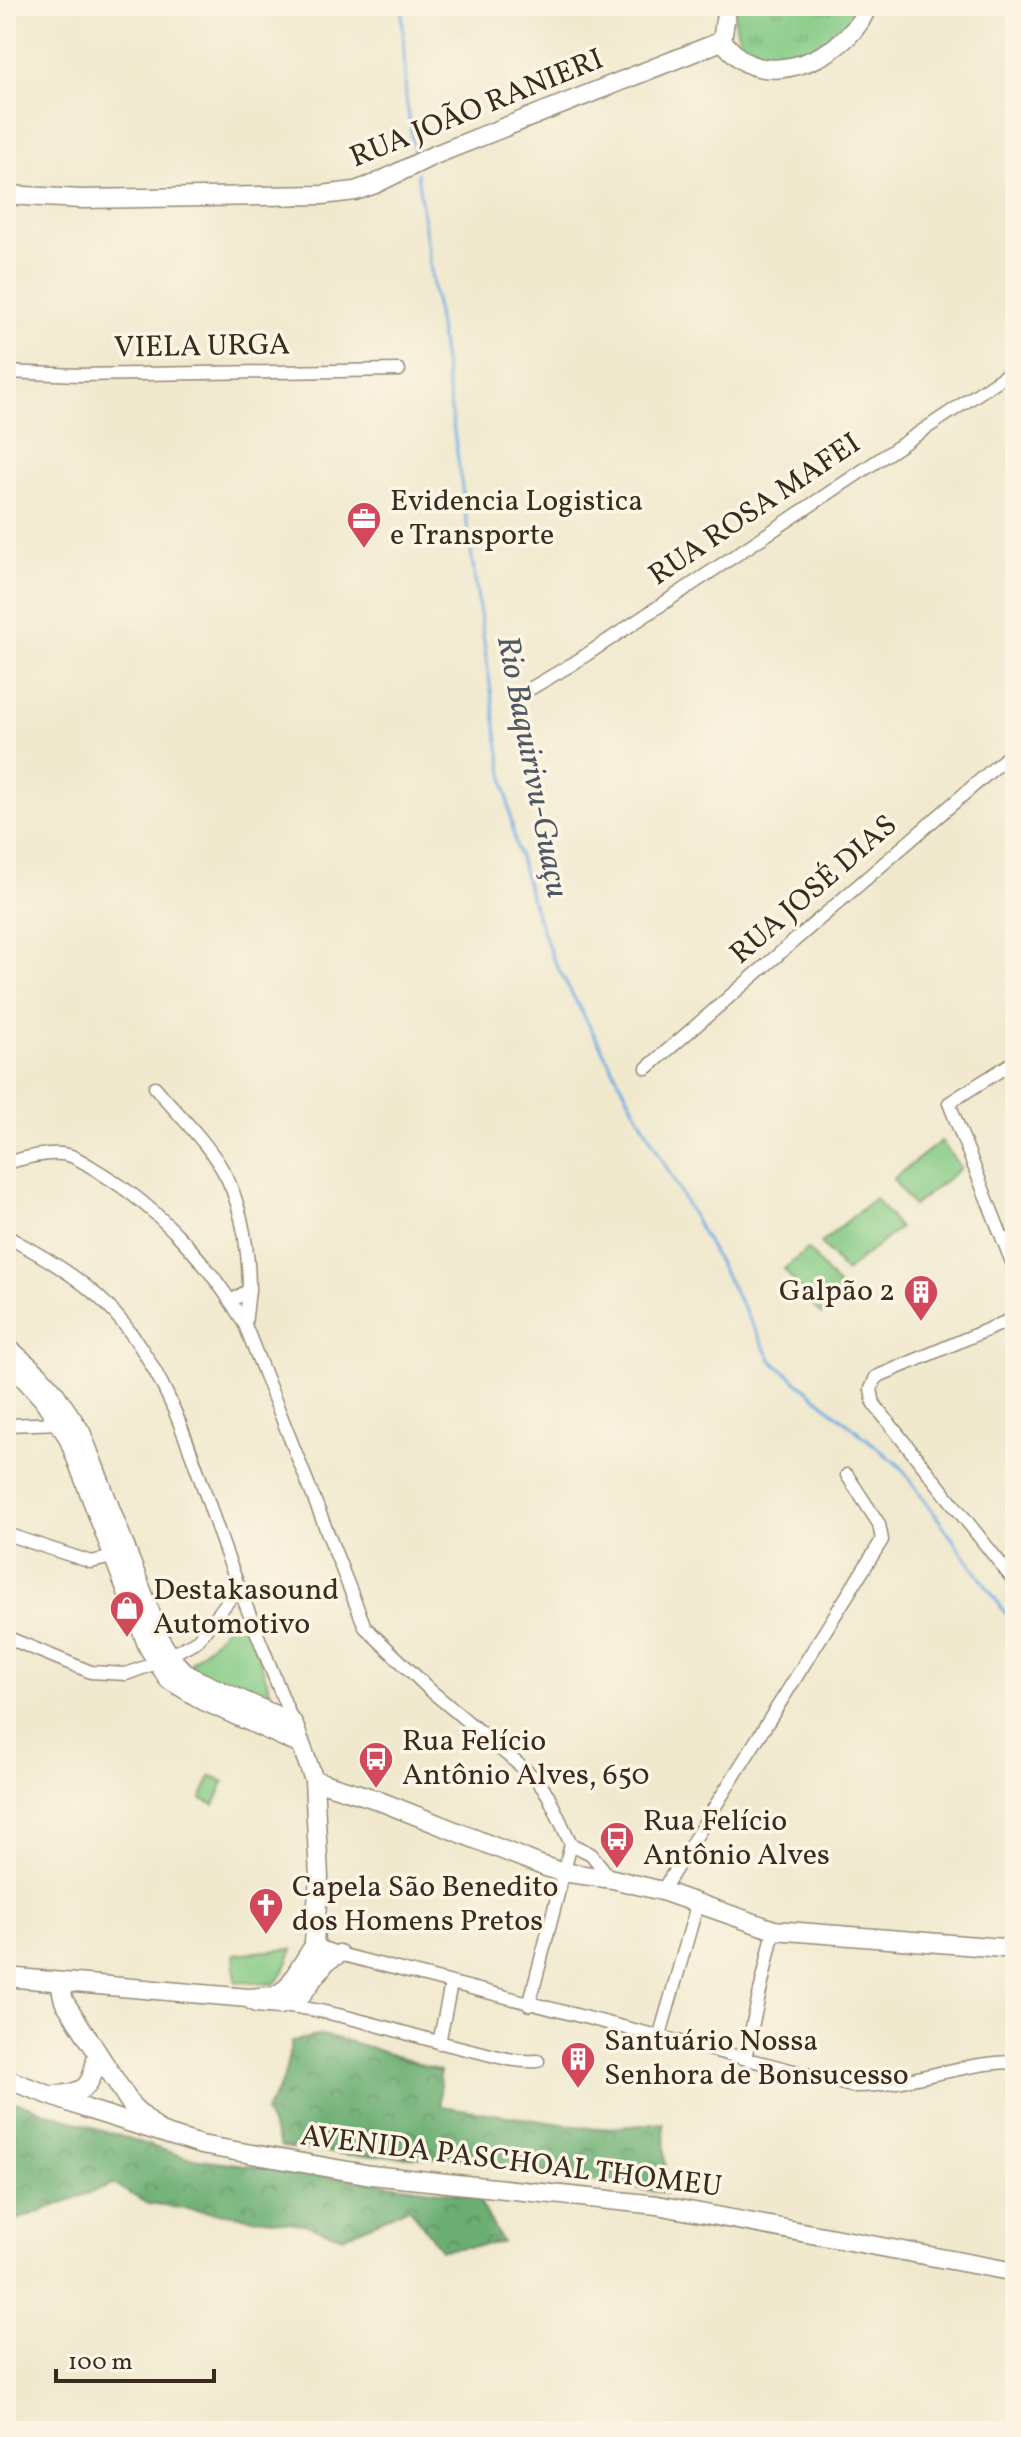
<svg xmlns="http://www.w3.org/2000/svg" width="1021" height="2437" font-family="Vollkorn,serif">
  <defs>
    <pattern id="grass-tufts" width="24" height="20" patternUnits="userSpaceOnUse" patternTransform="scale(2)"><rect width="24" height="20" fill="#84ca85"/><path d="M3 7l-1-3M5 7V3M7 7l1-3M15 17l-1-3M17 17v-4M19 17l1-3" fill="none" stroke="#6da46c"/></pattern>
    <pattern id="forest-crowns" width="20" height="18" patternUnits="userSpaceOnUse" patternTransform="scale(2)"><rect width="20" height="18" fill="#6bae72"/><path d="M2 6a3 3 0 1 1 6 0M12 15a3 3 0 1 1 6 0" fill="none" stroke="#598e5d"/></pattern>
  </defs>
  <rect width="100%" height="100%" fill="#fcf5e5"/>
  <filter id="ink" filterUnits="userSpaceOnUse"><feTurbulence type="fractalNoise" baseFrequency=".0125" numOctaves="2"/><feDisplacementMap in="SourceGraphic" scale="16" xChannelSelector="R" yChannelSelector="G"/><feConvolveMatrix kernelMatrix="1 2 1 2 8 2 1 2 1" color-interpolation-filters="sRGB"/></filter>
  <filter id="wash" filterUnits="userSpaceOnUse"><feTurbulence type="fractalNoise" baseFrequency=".006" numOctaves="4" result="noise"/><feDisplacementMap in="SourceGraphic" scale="32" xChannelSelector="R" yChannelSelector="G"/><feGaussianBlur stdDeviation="1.8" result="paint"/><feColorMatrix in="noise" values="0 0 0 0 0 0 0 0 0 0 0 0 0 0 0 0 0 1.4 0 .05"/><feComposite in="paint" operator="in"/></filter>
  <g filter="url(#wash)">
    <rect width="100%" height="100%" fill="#f0e9ce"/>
    <path fill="url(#grass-tufts)" stroke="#607a52" stroke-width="2" d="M738 6H858C847 47 774 78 741 46L734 18Z"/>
    <path fill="url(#forest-crowns)" stroke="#536c48" stroke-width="2" d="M323 2035 362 2045 440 2071V2106L596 2129 664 2123 666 2193 452 2158 351 2155 281 2147 265 2112 283 2081 292 2041Z
      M6 2099 185 2157 477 2196 502 2243 441 2250 409 2207 343 2237 304 2224 148 2204 113 2184 6 2224Z"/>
    <path fill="#84ca85" stroke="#607a52" stroke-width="2" d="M941 1141 961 1168 913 1206 893 1179Z
      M875 1198 899 1228 845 1272 821 1243Z
      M808 1249 845 1295 821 1315 784 1269Z
      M236 1617C253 1628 267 1684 275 1705L247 1696 195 1671 189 1664 216 1639 230 1621Z
      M211 1776 224 1782 214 1805 201 1799Z
      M293 1949 282 1975 274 1984 236 1982 234 1954Z"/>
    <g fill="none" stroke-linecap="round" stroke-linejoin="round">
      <path stroke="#71ace2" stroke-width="3" d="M402 6 406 99 415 158
        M417 173 501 761 515 842 534 908 553 959 772 1361 901 1467 1015 1626"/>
    </g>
  </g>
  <g filter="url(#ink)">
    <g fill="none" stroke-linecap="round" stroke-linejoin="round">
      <g stroke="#968a76" stroke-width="15">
        <path id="street" d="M6 372 79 375 399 370
          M523 693 574 663 1015 369
          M1015 1061 949 1103 1015 1270
          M647 1068 1015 750
          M155 1087C179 1116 211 1145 228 1180 243 1212 249 1254 249 1290
          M6 1163C24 1158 49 1151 68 1155 79 1158 91 1167 101 1173 161 1210 210 1264 245 1325L365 1627 430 1690 536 1779 548 1795 571 1844 591 1854 611 1879
          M6 1236C41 1255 78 1276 106 1304 172 1371 195 1468 226 1553 247 1610 270 1666 293 1723
          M231 1301 249 1290 245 1325
          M1015 1318 876 1377 871 1389 874 1404 1015 1582
          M6 1425 63 1423
          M6 1534 91 1562 113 1557
          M6 1637 91 1672 126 1674 156 1663 198 1640 239 1587
          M662 1891 882 1540 879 1524 847 1475
          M315 1938 321 1947 339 1954 852 2086C907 2087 960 2062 1015 2062
          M283 2005C348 2013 408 2036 471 2050 493 2055 515 2063 538 2061
          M529 2005 571 1844
          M659 2038 698 1902
          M439 2043 451 1984
          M745 2058 774 1930"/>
      </g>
      <g stroke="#968a76" stroke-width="21">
        <path id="secondary" d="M727 6 722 41C729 48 736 57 745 62 785 84 855 48 867 6
          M6 195 81 199 322 195 355 191 375 184 432 156 722 41
          M6 1346 38 1374 54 1392 81 1432 162 1643C171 1658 178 1669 193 1678L293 1723 314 1780 319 1877 311 1982 299 1998 280 2005 256 2003 248 1998
          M6 1364 21 1375 43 1399 68 1437 148 1647 168 1679 204 1701 301 1745
          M314 1780 372 1798 543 1866 561 1872 613 1879 662 1891 774 1930 1015 1949
          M6 1977 248 1998 275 1996 287 1988 311 1950
          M312 1980 327 1961 339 1954
          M60 1983 64 2001 132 2106 157 2129
          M6 2079 87 2109 201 2145 371 2175 657 2205 1015 2272
          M55 2095C88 2093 92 2085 97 2054"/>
      </g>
      <use href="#street" stroke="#fff" stroke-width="12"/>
      <use href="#secondary" stroke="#fff" stroke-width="18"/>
    </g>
  </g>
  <defs>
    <g id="office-pin" transform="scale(1.8)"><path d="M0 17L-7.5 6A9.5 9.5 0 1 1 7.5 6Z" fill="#d1495b" stroke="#fcf5e5"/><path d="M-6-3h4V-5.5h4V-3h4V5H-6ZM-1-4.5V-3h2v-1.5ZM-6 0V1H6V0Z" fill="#fff"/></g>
    <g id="building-pin" transform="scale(1.8)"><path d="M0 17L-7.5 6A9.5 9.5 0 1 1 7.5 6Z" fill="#d1495b" stroke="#fcf5e5"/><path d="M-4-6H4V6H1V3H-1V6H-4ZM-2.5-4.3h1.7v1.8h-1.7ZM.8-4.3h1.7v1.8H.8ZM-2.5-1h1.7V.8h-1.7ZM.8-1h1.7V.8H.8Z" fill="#fff"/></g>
    <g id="shop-pin" transform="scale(1.8)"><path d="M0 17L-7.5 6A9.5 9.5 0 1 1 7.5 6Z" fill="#d1495b" stroke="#fcf5e5"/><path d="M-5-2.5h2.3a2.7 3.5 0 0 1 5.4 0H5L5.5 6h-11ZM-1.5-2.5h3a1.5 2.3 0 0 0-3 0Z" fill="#fff"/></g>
    <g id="bus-pin" transform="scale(1.8)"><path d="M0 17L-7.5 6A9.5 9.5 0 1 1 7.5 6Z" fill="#d1495b" stroke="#fcf5e5"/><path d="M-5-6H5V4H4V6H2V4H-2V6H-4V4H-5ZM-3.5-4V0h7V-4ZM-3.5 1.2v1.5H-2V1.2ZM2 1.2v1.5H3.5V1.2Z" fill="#fff"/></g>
    <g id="church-pin" transform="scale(1.8)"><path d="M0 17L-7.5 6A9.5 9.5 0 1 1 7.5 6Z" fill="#d1495b" stroke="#fcf5e5"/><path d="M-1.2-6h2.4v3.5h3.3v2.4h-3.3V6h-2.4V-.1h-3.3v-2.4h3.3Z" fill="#fff"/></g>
  </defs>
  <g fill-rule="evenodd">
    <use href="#office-pin" x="364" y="519"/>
    <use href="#building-pin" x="921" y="1292"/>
    <use href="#shop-pin" x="127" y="1608"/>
    <use href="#bus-pin" x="376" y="1759"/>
    <use href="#bus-pin" x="617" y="1839"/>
    <use href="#church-pin" x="266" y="1905"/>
    <use href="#building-pin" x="578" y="2059"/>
  </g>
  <g text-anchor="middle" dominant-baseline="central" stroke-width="7" stroke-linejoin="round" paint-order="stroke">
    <g font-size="30" fill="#3b2a1e" stroke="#fcf5e5">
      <text transform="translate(477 109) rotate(-22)">RUA JOÃO RANIERI</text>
      <text transform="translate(202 347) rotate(-1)">VIELA URGA</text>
      <text transform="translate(755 510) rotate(-34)">RUA ROSA MAFEI</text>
      <text transform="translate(814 890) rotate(-41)">RUA JOSÉ DIAS</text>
      <text transform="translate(511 2162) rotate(7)">AVENIDA PASCHOAL THOMEU</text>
    </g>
    <g font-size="30" fill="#3b2a1e" stroke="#fcf5e5" text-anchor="start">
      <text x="390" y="502">Evidencia Logistica<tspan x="390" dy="34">e Transporte</tspan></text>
      <text x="895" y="1292" text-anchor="end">Galpão 2</text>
      <text x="153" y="1591">Destakasound<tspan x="153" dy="34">Automotivo</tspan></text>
      <text x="402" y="1742">Rua Felício<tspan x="402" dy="34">Antônio Alves, 650</tspan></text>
      <text x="643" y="1822">Rua Felício<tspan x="643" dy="34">Antônio Alves</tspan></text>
      <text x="292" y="1888">Capela São Benedito<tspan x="292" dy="34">dos Homens Pretos</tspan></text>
      <text x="604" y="2042">Santuário Nossa<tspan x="604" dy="34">Senhora de Bonsucesso</tspan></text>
    </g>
    <g font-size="32" font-style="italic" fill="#4e5863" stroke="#fcf5e5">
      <text transform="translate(531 767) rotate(79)">Rio Baquirivu-Guaçu</text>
    </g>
  </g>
  <rect width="1021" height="2437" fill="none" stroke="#fcf5e5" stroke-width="32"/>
  <path d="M56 2369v12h158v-12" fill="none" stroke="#3b2a1e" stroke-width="4"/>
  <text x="68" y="2369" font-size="24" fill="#3b2a1e" stroke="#fcf5e5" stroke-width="6" paint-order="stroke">100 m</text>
</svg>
